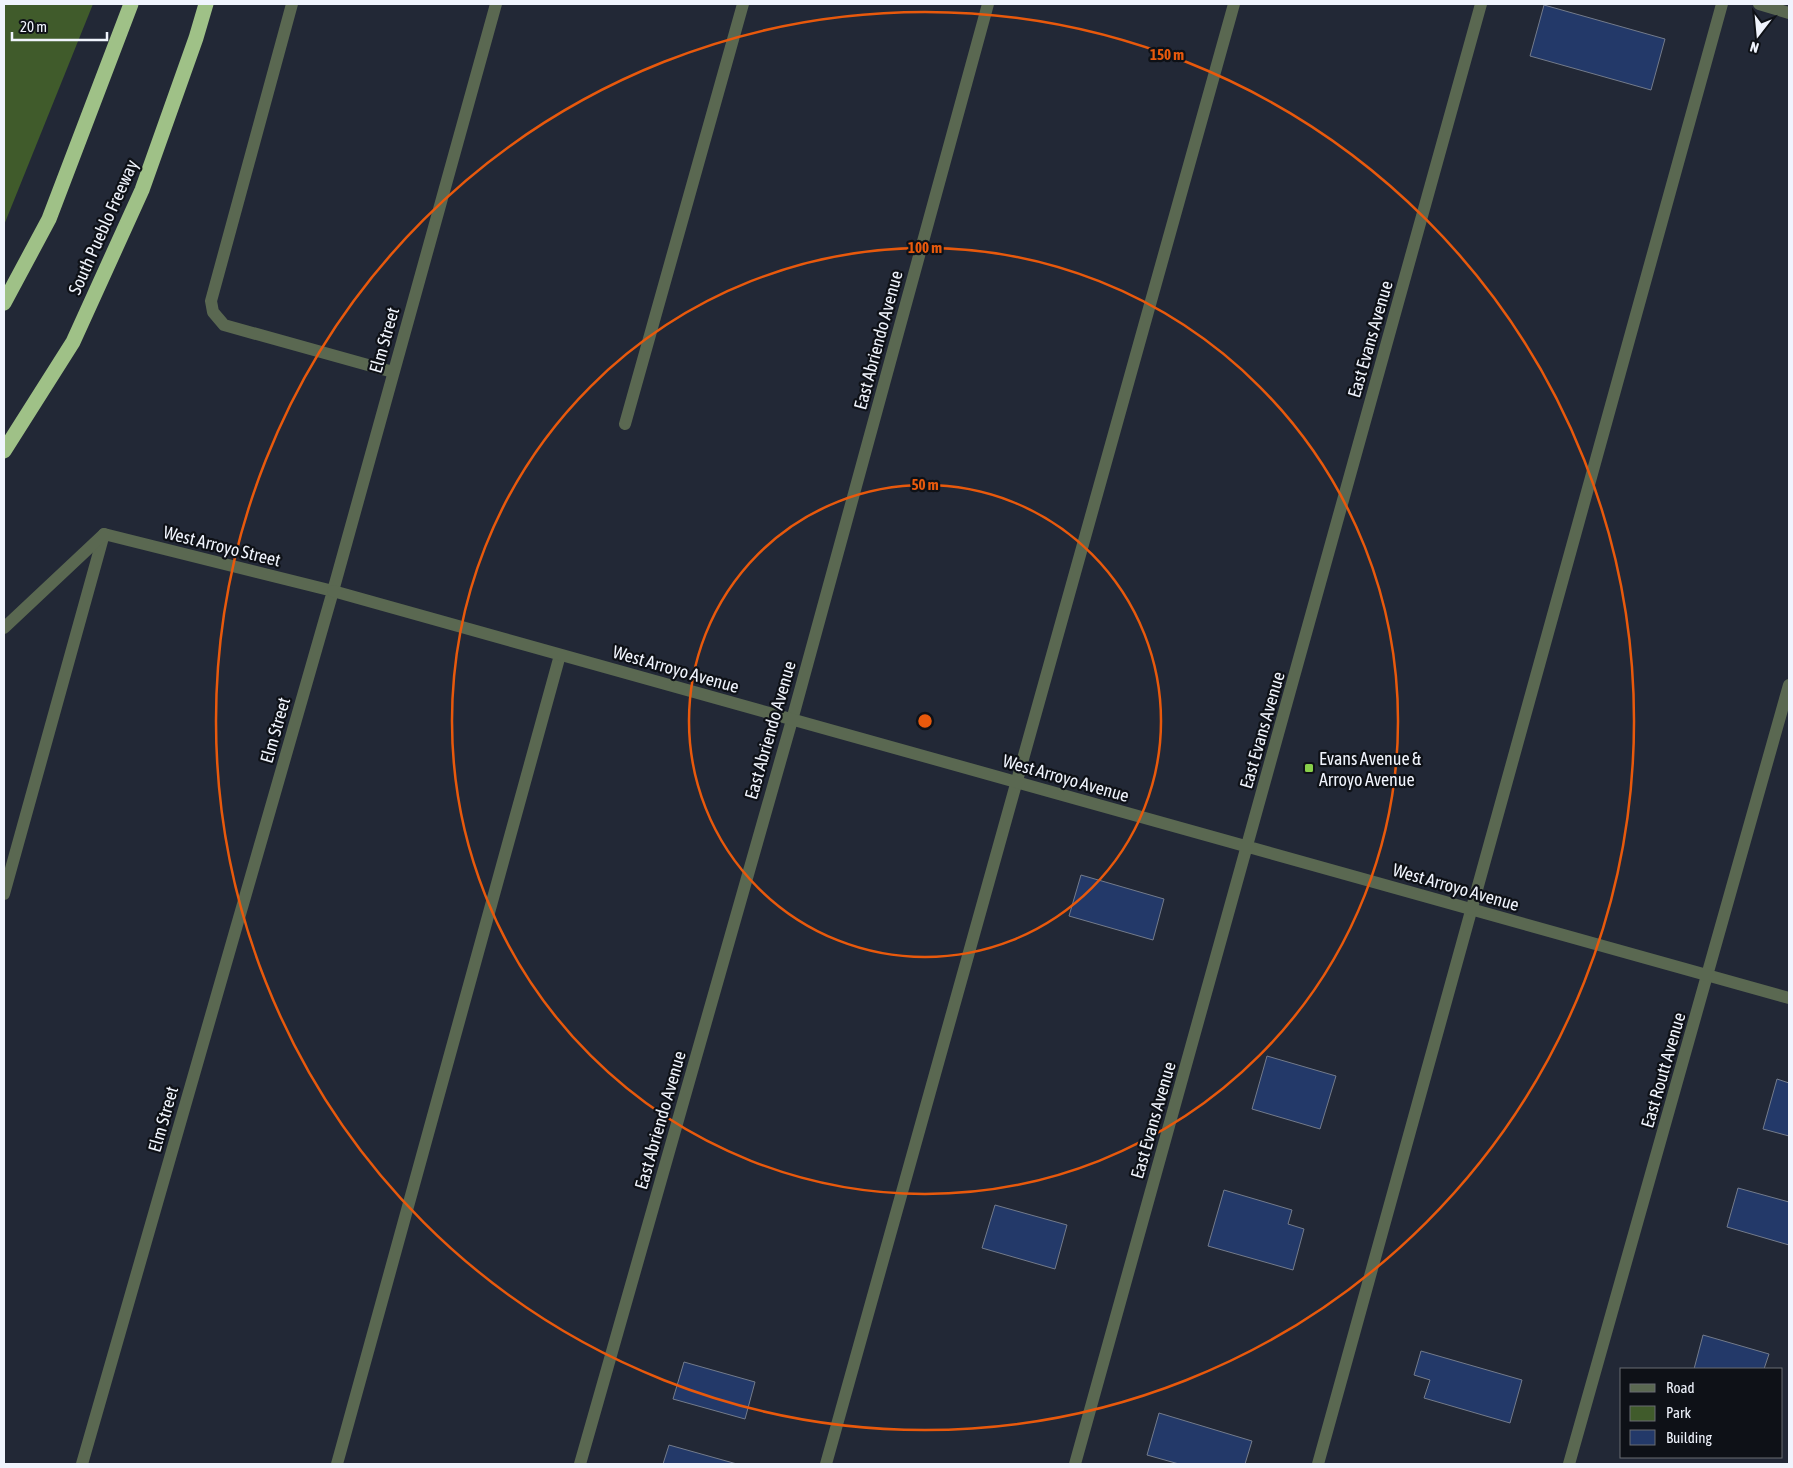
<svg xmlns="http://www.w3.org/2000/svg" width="1793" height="1468" font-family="'Asap Condensed',sans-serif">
  <rect width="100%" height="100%" fill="#222836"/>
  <path fill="#405b2b" d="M4 4H93L4 225Z"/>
  <path fill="#233969" stroke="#737b8b" d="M1544 5 1665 39 1651 90 1530 56Z
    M1081 875 1164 899 1153 940 1069 916Z
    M1267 1056 1336 1076 1320 1129 1252 1109Z
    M1777 1079 1789 1083V1136L1763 1129Z
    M1738 1188 1789 1202V1245L1727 1227Z
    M1224 1190 1292 1210 1288 1224 1304 1229 1293 1270 1208 1246Z
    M995 1205 1067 1225 1055 1269 982 1248Z
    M1703 1335 1769 1354 1764 1369H1694Z
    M1421 1351 1522 1380 1510 1423 1424 1398 1430 1380 1414 1375Z
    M684 1362 755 1382 745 1419 673 1399Z
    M1159 1413 1252 1441 1245 1464H1179L1147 1455Z
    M669 1445 737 1464H663Z"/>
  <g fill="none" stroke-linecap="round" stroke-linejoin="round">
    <path stroke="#5a6851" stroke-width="12" d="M292 4 211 301 213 312 224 325 393 372
      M625 424 743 4
      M4 894 104 534
      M337 1464 560 655
      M826 1464 1234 4
      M1318 1464 1722 4"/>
    <path stroke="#5a6851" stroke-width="12" d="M4 628 104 534 333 591
      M82 1464 333 591 496 4
      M580 1464 792 720 988 4
      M1569 1464 1789 685"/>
    <path stroke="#5a6851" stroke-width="12" d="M1759 4 1789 13
      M333 591 1789 998
      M1075 1464 1481 4"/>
    <path stroke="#9fc187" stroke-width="15" d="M4 303 49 219 131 4
      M4 451 73 342 142 190 196 38 206 4"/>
  </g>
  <g fill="none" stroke="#e8590c" stroke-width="2.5">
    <circle cx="925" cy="721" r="236"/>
    <circle cx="925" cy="721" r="473"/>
    <circle cx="925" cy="721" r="709"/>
  </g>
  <rect fill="#88cf4a" stroke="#0e1117" stroke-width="2" x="1304" y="763" width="10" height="10" rx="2.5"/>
  <g text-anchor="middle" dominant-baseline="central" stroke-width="4.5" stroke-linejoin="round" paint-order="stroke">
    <g font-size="18" fill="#f0f4fd" stroke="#0e1117">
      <text transform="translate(103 227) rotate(-66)">South Pueblo Freeway</text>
      <text transform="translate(1370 339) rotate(-74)">East Evans Avenue</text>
      <text transform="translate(384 340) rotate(-74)">Elm Street</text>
      <text transform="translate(878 340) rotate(-75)">East Abriendo Avenue</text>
      <text transform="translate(222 546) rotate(14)">West Arroyo Street</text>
      <text transform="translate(676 669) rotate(16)">West Arroyo Avenue</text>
      <text transform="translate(275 730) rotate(-74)">Elm Street</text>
      <text transform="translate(770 730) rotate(-74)">East Abriendo Avenue</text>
      <text transform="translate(1262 730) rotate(-74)">East Evans Avenue</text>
      <text transform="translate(1066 778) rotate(16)">West Arroyo Avenue</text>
      <text transform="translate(1456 887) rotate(16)">West Arroyo Avenue</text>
      <text transform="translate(1663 1070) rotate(-74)">East Routt Avenue</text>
      <text transform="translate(163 1119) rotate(-74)">Elm Street</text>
      <text transform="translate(660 1120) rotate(-74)">East Abriendo Avenue</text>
      <text transform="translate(1153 1120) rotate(-74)">East Evans Avenue</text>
    </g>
    <g font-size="18" fill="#f0f4fd" stroke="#0e1117" text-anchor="start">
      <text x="1319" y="758">Evans Avenue &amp;<tspan x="1319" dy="21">Arroyo Avenue</tspan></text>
    </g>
  </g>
  <circle cx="925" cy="721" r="8" fill="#e8590c" stroke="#0e1117" stroke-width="2.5"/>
  <g font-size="15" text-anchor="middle" font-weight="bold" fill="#e8590c" stroke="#0e1117" stroke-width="4.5" stroke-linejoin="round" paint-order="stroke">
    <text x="1167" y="60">150 m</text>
    <text x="925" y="253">100 m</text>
    <text x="925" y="490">50 m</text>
  </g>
  <rect width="1793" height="1468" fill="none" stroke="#f0f4fd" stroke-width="10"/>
  <rect x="1620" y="1368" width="162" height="90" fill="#0e1117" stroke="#686c73"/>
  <rect x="1630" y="1384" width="25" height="8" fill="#5a6851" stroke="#686c73"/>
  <text x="1666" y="1393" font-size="15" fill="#f0f4fd">Road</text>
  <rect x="1630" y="1406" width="25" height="15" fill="#405b2b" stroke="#686c73"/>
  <text x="1666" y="1418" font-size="15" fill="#f0f4fd">Park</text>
  <rect x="1630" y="1430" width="25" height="15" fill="#233969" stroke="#686c73"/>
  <text x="1666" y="1443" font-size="15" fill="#f0f4fd">Building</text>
  <g transform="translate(1758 35) rotate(196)" stroke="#0e1117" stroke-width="4" paint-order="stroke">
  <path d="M0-4L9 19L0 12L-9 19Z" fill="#f0f4fd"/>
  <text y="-8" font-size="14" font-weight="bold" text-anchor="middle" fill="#f0f4fd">N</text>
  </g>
  <path d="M12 32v8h95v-8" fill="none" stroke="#f0f4fd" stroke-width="2.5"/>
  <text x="20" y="32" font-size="15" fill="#f0f4fd" stroke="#0e1117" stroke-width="4" paint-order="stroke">20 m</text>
</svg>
